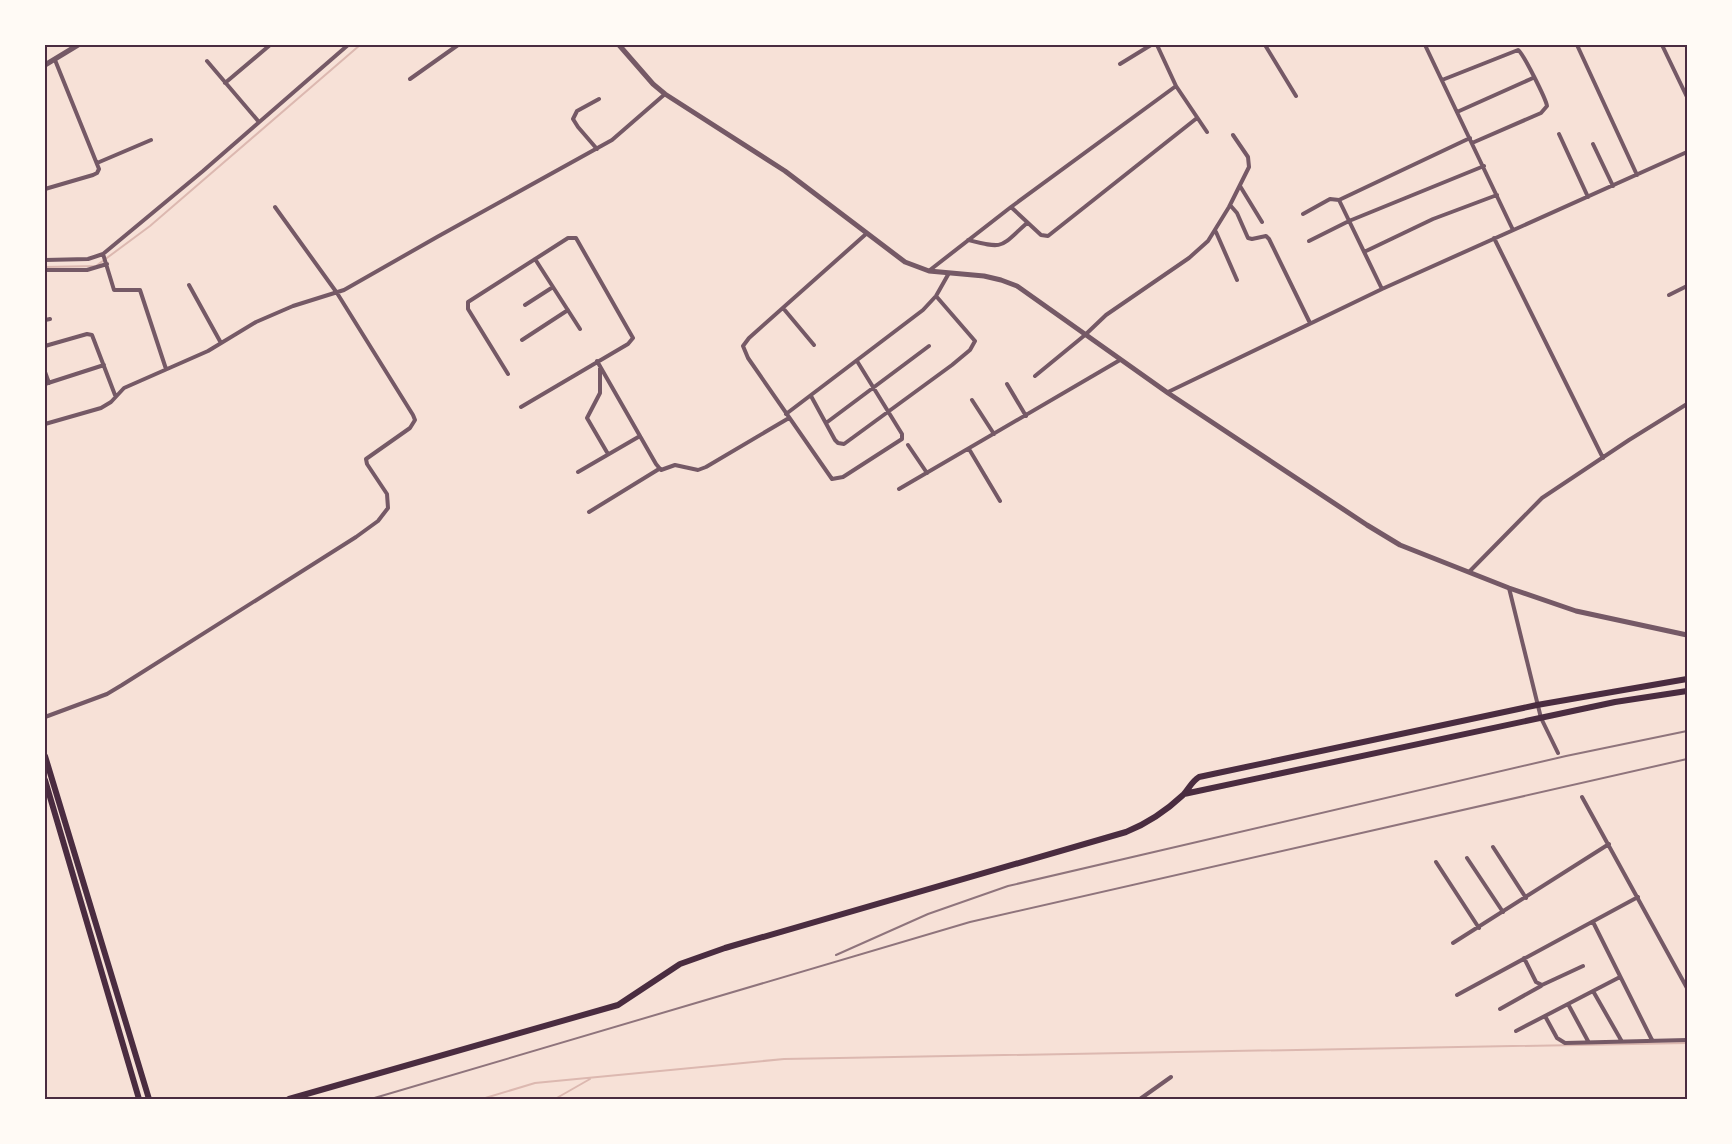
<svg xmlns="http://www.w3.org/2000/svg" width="1732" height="1144" font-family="Overpass,sans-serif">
  <rect width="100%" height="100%" fill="#f7e1d7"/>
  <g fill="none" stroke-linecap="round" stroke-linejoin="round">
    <path stroke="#dcb8b0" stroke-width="2" d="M45 267 96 266 150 226 360 45
      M482 1099 535 1083 784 1059 1687 1043
      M555 1099 590 1079"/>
    <path stroke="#755966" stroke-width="4" d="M1157 45 1176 86 1207 132
      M1265 45 1296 96
      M1425 45 1513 230
      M1577 45 1637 175
      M1662 45 1687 97
      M207 61 259 122
      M1120 64 1151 45
      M410 79 458 45
      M1442 80 1518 50C1523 53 1546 99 1547 106L1541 113 1472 143
      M225 83 270 45
      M1457 112 1533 78
      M1559 134 1588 197
      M1593 144 1613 186
      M597 149 578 127 573 119 577 111 599 99
      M97 163 151 140
      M1240 186 1262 222
      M45 189 93 175 97 173 99 169 55 60
      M1339 200 1470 138
      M1230 205 1237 213 1248 238 1252 239 1266 236 1269 239 1310 323
      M1011 207 1041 235 1048 236 1197 118
      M1303 214 1330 199 1339 200 1382 289
      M1216 232 1237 280
      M1494 238 1603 458
      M968 240C1005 249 999 248 1027 223
      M1309 241 1349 221 1484 166
      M1364 252 1433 219 1497 195
      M103 254 114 290H140L166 369
      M535 259 580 329
      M45 260 88 259 103 254 203 171 348 45
      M45 270H87L107 264
      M930 270 1011 207 1176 86
      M189 285 221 343
      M1669 295 1687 286
      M525 305 553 287
      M783 308 814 345
      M45 320 50 319
      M522 340 568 310
      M45 346 87 334 92 335 115 395
      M597 361 656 464 661 470 675 465 698 470 706 467 789 418
      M857 361 902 434V439L843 477 832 479 748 358 743 346 749 338 866 234
      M600 368V393L587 418 608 454
      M45 372 49 383
      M508 374 468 309V302L568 238H576L633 338 628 344 521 407
      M1035 376 1085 335 1106 315 1189 258 1208 241 1229 207 1249 167 1248 157 1233 135
      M45 384 104 365
      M1007 384 1026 416
      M1168 392 1382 289 1687 152
      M811 396 835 440 838 443 844 444 952 365 970 350 975 341 936 296
      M972 400 994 434
      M786 414 923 310 936 296 949 273
      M826 423 929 346
      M45 424 101 408 111 402 124 388 208 351 256 322 293 306 344 290 437 237 612 140 665 94
      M908 445 927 473
      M969 449 1000 501
      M578 472 640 436
      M899 489 1120 360
      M589 512 659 469
      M1469 572 1542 498 1629 440 1687 404
      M1509 588 1541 718 1558 753
      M45 717 107 694 122 685 356 537 378 521 388 508 387 494 367 464 366 459 410 428 415 420 413 415 337 293 275 207
      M1582 797 1687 988
      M1493 847 1526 898
      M1467 858 1503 912
      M1436 862 1479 928
      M1593 922 1652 1040
      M1453 943 1609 844
      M1524 958 1536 982 1542 985 1583 966
      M1593 991 1621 1040
      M1457 995 1638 897
      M1568 1004 1588 1041
      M1500 1009 1541 986
      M1545 1016 1557 1038 1565 1043 1687 1040
      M1516 1031 1620 977
      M1140 1099 1171 1077"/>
    <path stroke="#755966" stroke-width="5" d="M619 45 653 84 665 94 785 171 905 262 929 271 984 276 1001 280 1017 286 1168 393 1367 525 1400 545 1509 588 1576 611 1687 635
      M45 65 78 45"/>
    <path stroke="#4a2c40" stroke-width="6" d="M45 756 149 1099
      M45 780 139 1099
      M1184 794 1615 702 1687 691
      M289 1099 618 1005 680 964 725 948 1126 832C1146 824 1167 810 1183 795 1189 789 1191 782 1199 777L1537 705 1687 679"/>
    <path stroke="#8f747c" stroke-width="2" d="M836 955 928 914 1008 886 1566 756 1687 731
      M371 1099 970 922 1687 759"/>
  </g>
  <rect width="1732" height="1144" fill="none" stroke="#fffaf5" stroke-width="93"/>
  <rect x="46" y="46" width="1640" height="1052" fill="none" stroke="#4a2c40" stroke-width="2"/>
</svg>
